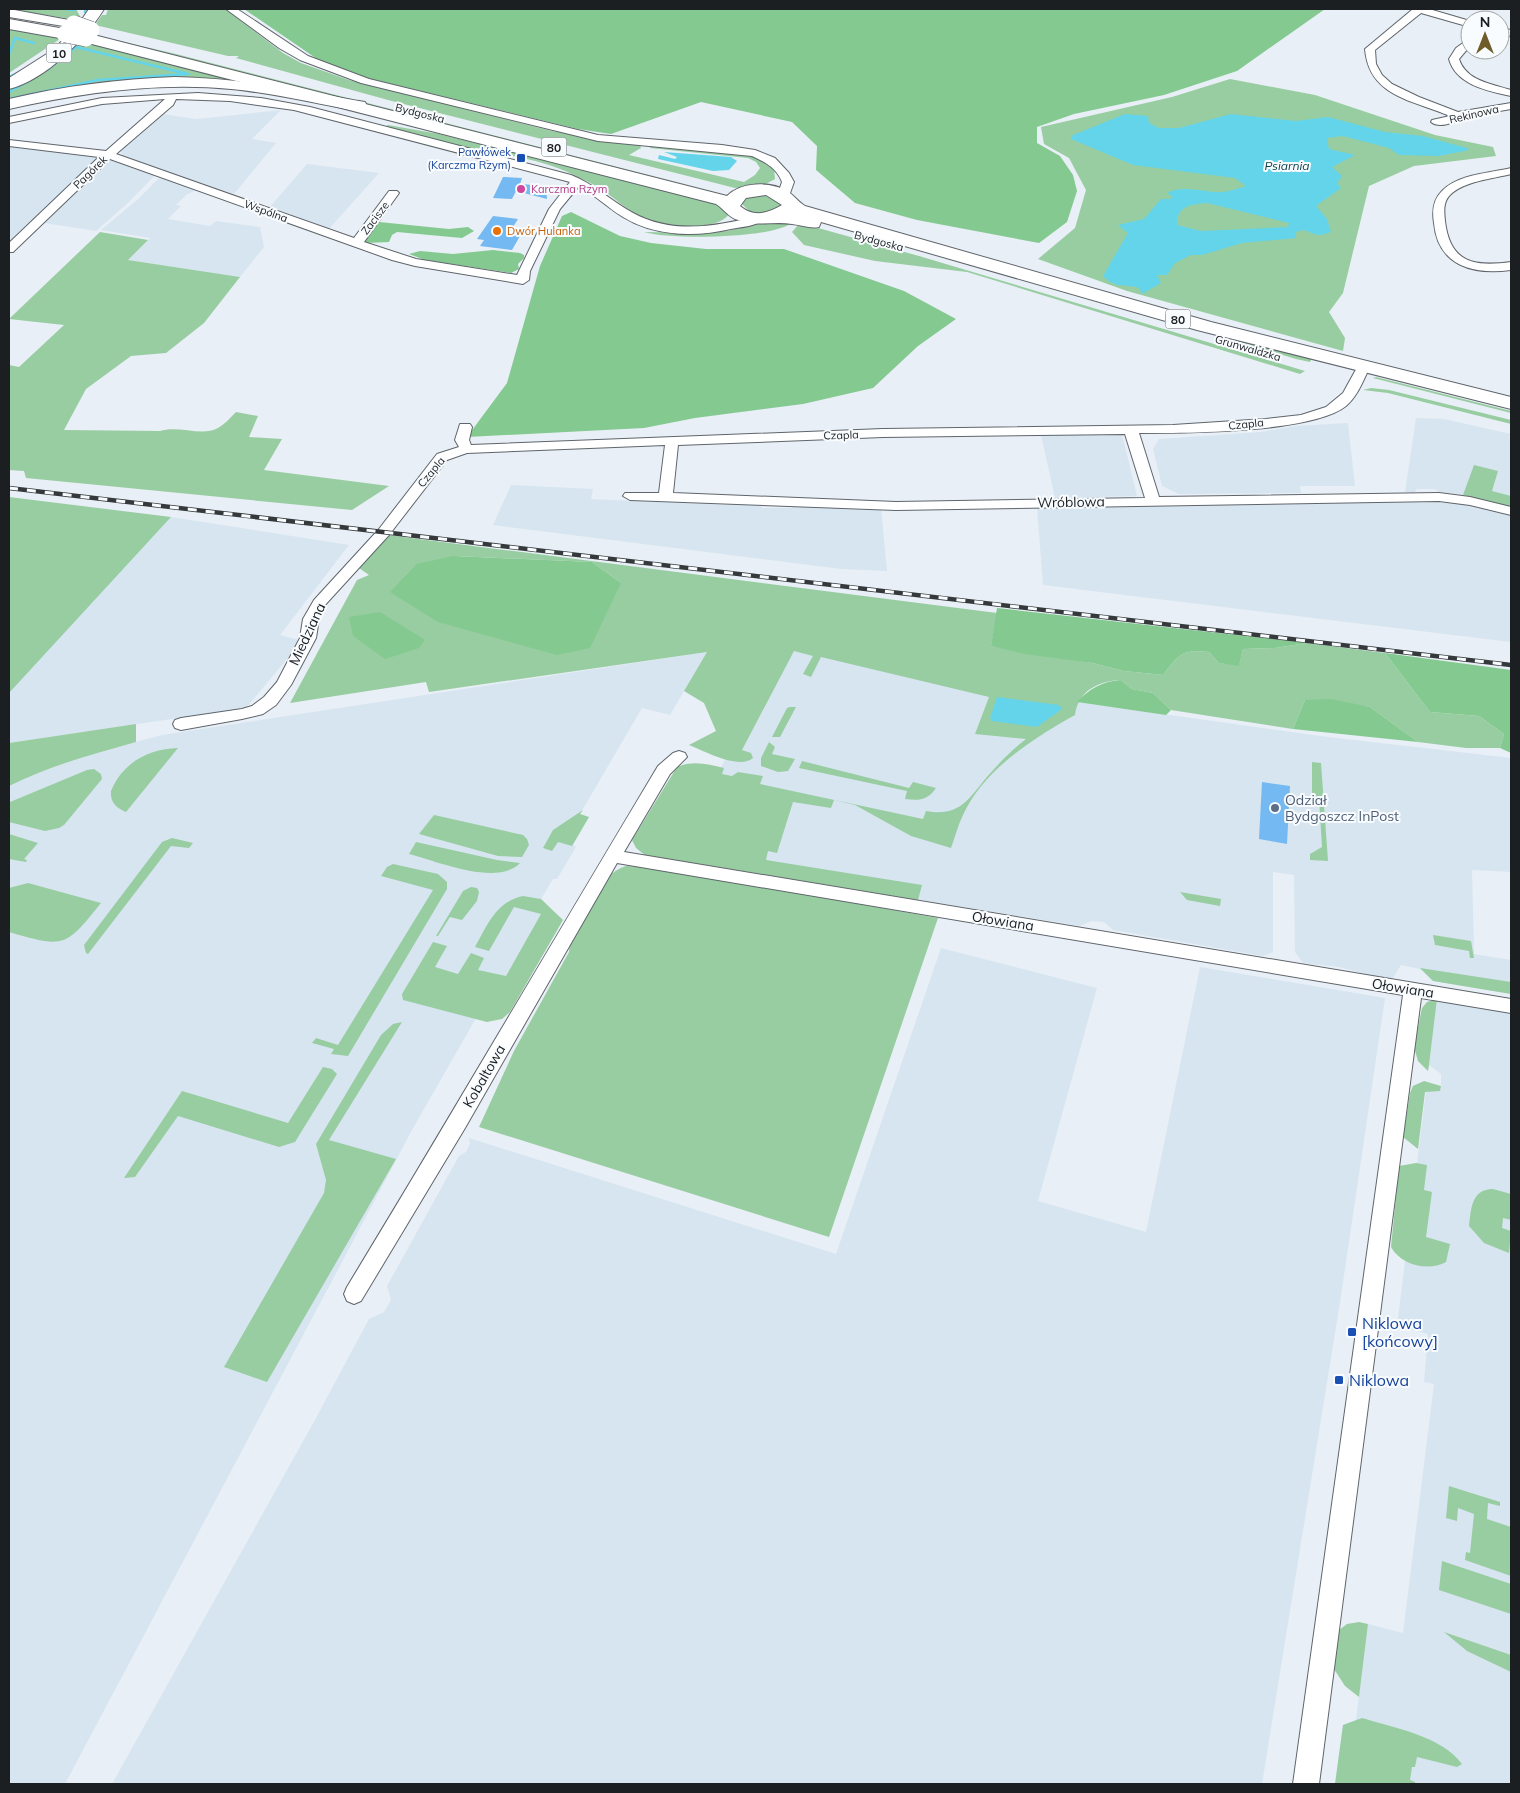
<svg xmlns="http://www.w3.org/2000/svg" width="1520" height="1793" font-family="Mulish,sans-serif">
  <rect width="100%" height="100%" fill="#e8eff6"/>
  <path fill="#d7e5f0" d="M281 110 252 139 276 143 234 194 123 156 120 150 162 114 196 119Z
    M9 145 101 157 9 243Z
    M108 155 158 172 129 202 96 231 38 222Z
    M307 164 379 173 329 229 269 208Z
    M169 177 200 188 186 195 176 205 181 206 168 219 210 226 216 221 260 227 264 247 240 277 128 260 150 238 101 230 137 200 158 179Z
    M1416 418 1444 419 1511 434V507L1463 495 1439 492 1434 489H1417L1414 493 1405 492Z
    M1348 423 1355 486H1300L1301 493 1179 494 1162 486 1153 449 1159 439 1261 432 1296 426Z
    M1122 434 1137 496 1055 498 1041 435Z
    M511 485 593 489 591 499 728 505 729 502 762 503V508H792V503L881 508 887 571 841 569 493 525Z
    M1382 502 1459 503 1511 516V642L1043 585 1037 507Z
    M171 517 349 545 280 635 302 641 246 708 9 743V691Z
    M815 592 997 613 1077 702 1320 736 1511 758V872L1472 870 1474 954 1511 960V994L1433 981 1420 969 1401 965 1391 981 1339 967 1303 963 1295 952 1294 875 1273 872V952L1263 956 1113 930 1104 922 1091 921 1080 926 645 855 640 852 632 840 721 767Z
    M707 652 670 715 642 708 580 814 589 817 573 845 576 847 557 879H553L541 899 557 917 479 1013 412 1130 65 1784H9V786L29 776 94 753 162 735Z
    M941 948 1097 988 1038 1201 1146 1232 1200 967 1385 998 1341 1296 1262 1784H112L316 1418 369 1319 384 1312 391 1300 387 1286 459 1156 466 1152 470 1144 469 1138 836 1254Z
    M1437 999 1511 1012V1784H1335L1343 1725 1356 1720 1368 1624 1403 1633 1434 1384 1424 1382 1428 1334 1397 1326 1426 1091H1439L1441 1086V1074L1429 1065Z"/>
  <path fill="#98cda1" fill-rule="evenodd" d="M9 9H76L80 16 77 20Z
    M108 9H225L283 53 301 63 349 80 552 131 640 145 641 148 629 155 744 182 755 175 760 168 756 162 748 158 650 148 651 146 748 155 764 161 774 169 775 179 762 186 735 188 388 100 236 58 239 56H228L95 25 102 15H106Z
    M9 27 63 37 9 73Z
    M89 34 176 54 727 195 98 37Z
    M77 42 94 45 268 87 233 82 33 96 9 102V88L25 80Z
    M1230 79 1315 95 1435 135 1493 147 1496 156 1414 166 1369 186 1343 293 1329 312 1345 338 1343 351 1127 291 1038 259 1075 228 1086 190 1069 158 1044 144 1041 127 1172 97Z
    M388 125 439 134 723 205 730 212C722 231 671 227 655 223 634 217 619 201 601 189 592 183 579 178 572 174 551 163 504 152 481 152 473 151 463 147 455 145 432 139 409 133 385 127Z
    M759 195 774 198 783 208 763 215 749 211 740 202 745 197Z
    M793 222C774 239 670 240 644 232L700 233 728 231 754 224Z
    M800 223 919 256 1305 371 1300 374 967 272 875 261 804 245 792 232Z
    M100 232 148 240 128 260 240 277 204 323 166 353 131 356 86 389 64 430 160 431C179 425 201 437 218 428 225 424 231 417 236 412L258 416 249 437 282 439 264 470 389 486 352 510 26 478 24 471 9 470V365L19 367 64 325 9 319Z
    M1151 316 1312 358 1310 362 1296 359Z
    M1376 377 1511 411V413L1373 378Z
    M1371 388 1389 390 1511 420V424L1388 393 1363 390Z
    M1474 465 1498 471 1492 491 1511 496V507L1463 495Z
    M9 497 171 517 9 693Z
    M388 535 997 613 991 646 1092 663 1124 671 1163 675C1179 654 1182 649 1209 652L1219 663 1239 665 1243 649 1275 648 1307 643 1385 653 1430 712 1479 716 1504 734 1500 748H1466L1418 742 1370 707 1305 700 1293 729 1171 710 1153 693 1132 689 1121 680C1098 681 1078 691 1075 715 1034 738 984 769 963 815 958 825 955 837 951 848L911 836 855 805 834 800 831 808 793 802 777 853 768 851 766 860 922 885 918 900 645 855 636 848 632 840 677 767C693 760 708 764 724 768L722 774 732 776 738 772 763 776 760 784 923 819 926 811C959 817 968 800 986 778 998 764 1012 750 1026 739L975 734 989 697 821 657 811 677 803 674 813 656 794 651 742 750 751 753 753 758C739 770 704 751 689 745L716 731 704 703 684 691 707 652 429 692 426 682 290 703 357 580 369 575 359 568ZM454 556 592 562 621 583Z
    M790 707H796L780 737H772L787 708Z
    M136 724V742C93 754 49 766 9 786V743Z
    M769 742 775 747 772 754 795 759 788 771 778 772 761 766V758Z
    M178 748 126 812C116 808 110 802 111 791 123 762 149 749 178 748Z
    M802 761 909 788 913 782 936 788C928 800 919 801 905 799L907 791 799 768Z
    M1312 762 1321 763 1328 861 1310 860V854L1322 847 1319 798 1312 797Z
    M94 769 101 774 102 779 64 825 59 828 45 831 9 822 10 802 87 770Z
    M583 810 580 814 589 817 572 846 558 842 552 851 543 848 553 830Z
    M434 815 523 835 527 839 529 845 522 857 498 856 419 834Z
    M9 834 38 843 24 859 27 860 26 862 9 859Z
    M172 838 193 843 189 848 171 846 88 954 86 953 84 945 162 842Z
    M416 842 497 860 520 863C497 887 437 861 409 854Z
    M393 864 438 874 447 882V889L348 1056 331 1054 334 1049 312 1043 316 1038 338 1045 433 890 381 876 387 867Z
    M626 866 650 867 938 918 829 1237 479 1127 514 1051 569 952 570 941C584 916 597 875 626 866Z
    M28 883 101 903C65 948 64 948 9 932V888Z
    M471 887 477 888 479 892 477 901 462 920 450 917 438 936H436L463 891Z
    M1180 892 1221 899 1220 906 1187 900Z
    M523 896 541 899 563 920 510 1012 502 1019 487 1022 403 1000 402 994 433 942 447 946 435 967 458 974 471 953 484 958 478 970 506 976 541 914 514 907 489 951 475 947C488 924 496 902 523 896Z
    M1433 935 1471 941 1474 958H1470L1469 951 1435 945Z
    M1420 968 1511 982V994L1433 981Z
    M1437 999 1429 1065 1428 1071 1418 1061 1414 1047 1422 1008 1427 1002Z
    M402 1022 329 1140 396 1159 267 1382 224 1367 324 1193 326 1180 316 1144 319 1139 381 1035 393 1024Z
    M323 1067 332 1069 337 1074 295 1142 279 1147 178 1116 135 1177 124 1178 182 1091 288 1123Z
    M1424 1081 1441 1086 1440 1091 1425 1092 1418 1149 1403 1137 1410 1093 1413 1086Z
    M1416 1163 1427 1165 1424 1190 1432 1192 1426 1237 1450 1244 1446 1262C1428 1272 1401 1265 1391 1247L1399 1166Z
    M1493 1189 1511 1194V1220L1503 1218 1502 1228 1511 1231 1509 1253 1484 1243 1469 1226C1471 1210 1471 1189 1493 1189Z
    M1449 1486 1500 1502V1506L1488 1503 1487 1519 1511 1527V1524V1576L1465 1560 1466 1552 1470 1553 1474 1514 1458 1508 1457 1521 1446 1518Z
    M1442 1561 1511 1584V1614L1439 1590Z
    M1359 1622 1368 1624 1359 1697 1345 1686 1334 1669 1339 1630 1347 1624Z
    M1444 1632 1511 1655V1672L1467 1651Z
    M1362 1718C1394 1728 1442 1736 1462 1764L1457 1767 1417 1757 1415 1767H1412L1410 1780 1415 1782V1784H1335L1343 1725Z"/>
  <path fill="#84c990" d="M244 9H1325L1237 71 1164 95 1074 114 1037 127V143L1060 156 1073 175 1077 191 1067 222 1039 243 917 220 855 203 816 170 817 146 792 122 701 102 611 134 578 129 367 78 320 61Z
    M571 212 620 236 651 243 706 249H784L904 291 956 319 918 346 873 388 803 404 695 418 644 428 467 437 507 383 540 266 562 216Z
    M379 222 449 229 468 227 474 231 462 238 397 232 392 235 389 242 365 243 363 240 376 223Z
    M493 250 520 253 524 255V258L518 264 519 269 511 273 425 260 409 254 420 251 453 254Z
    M453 556 592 562 621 583 590 648 557 655 438 622 390 592 417 564Z
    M997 608 1307 643 1275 648 1243 649 1239 666 1219 663 1209 652C1182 649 1179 654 1163 675L1124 671 1092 663 1025 654 991 646Z
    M380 612 425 640 419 648 385 659 353 636 349 617Z
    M1385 653 1511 670V753L1500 748 1504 734 1479 716 1430 712Z
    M1121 680 1132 689 1153 693 1171 710 1166 715 1077 702C1089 689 1103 681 1121 680Z
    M1331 699 1370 707 1418 742 1293 729 1305 700Z"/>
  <path fill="#64d4eb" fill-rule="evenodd" d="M1125 114 1148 116 1149 123 1159 128H1179L1231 114 1296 121 1328 117 1385 132 1423 136 1467 148 1469 150 1439 156 1399 155 1389 148 1343 136 1327 138 1329 149 1355 155 1332 167 1342 176 1337 183 1341 188 1316 206 1327 219 1331 232C1327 233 1322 235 1319 235 1309 234 1305 226 1295 233L1296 238 1242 243 1202 255H1191L1175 263 1167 275H1157L1161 283 1142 294 1139 288C1123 283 1117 290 1103 276L1128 233 1118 225 1144 219 1161 199H1171L1172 196 1167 193C1184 184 1205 193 1223 192 1230 191 1239 188 1246 186L1235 178 1133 165 1071 139V136ZM1207 203 1289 223 1288 227 1201 231 1177 225C1176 206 1192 204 1207 203Z
    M664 152 731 157 737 161 729 170 713 171 658 159 659 155 675 159 677 157Z
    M997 697 1059 705 1062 709 1037 727 992 721 990 718Z"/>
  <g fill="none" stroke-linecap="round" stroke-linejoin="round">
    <path stroke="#64d4eb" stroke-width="2.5" d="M65 9 75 10
      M85 12 86 9
      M9 54 15 38 34 43
      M9 77 21 71
      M9 92 32 79
      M9 99 98 80 188 74 76 47 47 70"/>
  </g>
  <path fill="#74b9f1" d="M503 177 522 178 520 184 546 186 547 199 516 191 512 199 493 198Z
    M493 216 518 219 508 235 520 236 512 250 480 246 484 240 477 239Z
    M1262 782 1290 786 1287 844 1259 839Z"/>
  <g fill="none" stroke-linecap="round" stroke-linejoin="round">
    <g stroke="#5f656b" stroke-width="2">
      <path id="minor" d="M226 9H237L308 56 369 79 598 135 722 145 755 150 775 158 789 173 794 182 789 196 783 199 777 196 782 182C777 168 765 162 752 156L598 141 361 83 300 60 279 48Z
        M1413 9H1429L1470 21V27L1421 13 1375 50 1376 64 1382 75 1392 84 1419 97 1458 112 1511 103V109L1460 118C1453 124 1438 128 1431 122L1432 120 1450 116C1413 100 1369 97 1365 49Z
        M1500 28 1511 30V36L1500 34Z
        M1470 38V46L1459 59C1466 81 1492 84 1511 90V96C1488 91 1456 85 1449 59L1456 48Z
        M198 93 261 98 310 107 571 175C594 184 611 201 633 213 673 235 717 226 758 216L764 219C757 226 741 227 731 229 696 237 655 237 623 217 608 208 595 195 579 186L560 209 530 271 529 280 523 284 415 266 392 260 110 159 13 252H9V243L99 157 9 146V140L106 151 165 99 102 104 9 123V117L102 98ZM176 99 230 101 294 110 570 182 549 209 517 275 416 259 364 242 399 193 397 191H389L354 238 116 154 173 105Z
        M1511 168V174C1492 179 1464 181 1450 195 1443 202 1444 212 1445 221 1450 263 1474 267 1511 262V270C1473 275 1438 266 1434 223 1432 211 1433 200 1442 191 1458 174 1490 173 1511 168Z
        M1364 363 1370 367C1363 380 1358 396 1346 406 1312 433 1185 433 1139 433L1159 497 1439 493 1470 497 1511 507V515L1470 505 1439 501 896 510 630 500 623 496 625 493H659L665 445 467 453 447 460 389 535 325 605 319 619 316 638 291 685 276 705 263 714 242 719 181 730 175 728 173 724 175 720 181 718 242 709 252 706 264 697 277 682 300 638 303 619 314 600 379 529 437 454 459 447 455 440 460 424H470L472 427 469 440 471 445 883 429 1173 425 1266 419 1301 415 1326 407 1343 393 1359 364ZM1125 434 1145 498 896 502 673 493 678 445 883 437Z
        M679 751 685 753 687 757 670 774 624 852 1511 999V1013L1421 998 1319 1784H1293L1403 995 617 863 465 1128 361 1301 354 1304 347 1301 344 1294 347 1287C452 1114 554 939 658 766L673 753Z"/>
    </g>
    <g stroke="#5f656b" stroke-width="2">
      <path id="primary" d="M9 19 65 29 73 34 65 39 9 29Z
        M86 33 727 196C741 182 770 181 787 191 794 195 798 202 805 206L1211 322 1511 397V409L1197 330 821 222 819 227C810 229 802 225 792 224 774 221 756 227 738 220 728 217 724 209 716 204L80 41 78 38ZM766 195 782 205C768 213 754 218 740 206L746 198Z"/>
    </g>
    <g stroke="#5f656b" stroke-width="2">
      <path id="motorway" d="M9 9 80 22 89 9H104C85 40 45 80 9 89V78L53 50 75 28 9 17Z
        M175 77C238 78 297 90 359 101L365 102 367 106 365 110 359 111C317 104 274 93 231 89 155 82 83 93 9 109V99C64 86 119 79 175 77Z"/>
    </g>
    <use href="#minor" fill="#fff" fill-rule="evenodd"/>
    <use href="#primary" fill="#fff" fill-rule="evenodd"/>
    <use href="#motorway" fill="#fff" fill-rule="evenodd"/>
    <g stroke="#35393b" stroke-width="4.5">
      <path id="rail" d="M9 488 1511 665"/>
    </g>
    <use href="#rail" stroke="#f9fcff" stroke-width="3" stroke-dasharray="9" stroke-linecap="butt"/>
    <g stroke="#5f656b" stroke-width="18" stroke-linecap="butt">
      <path id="primary-bridge" d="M65 34 86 38"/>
    </g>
    <g stroke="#5f656b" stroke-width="18" stroke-linecap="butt">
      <path id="motorway-bridge" d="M74 24 91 30"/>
    </g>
    <use href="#primary-bridge" stroke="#fff" stroke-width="17"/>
    <use href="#motorway-bridge" stroke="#fff" stroke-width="17"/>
  </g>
  <g fill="#1a4fb4" stroke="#f9fcff" stroke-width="2">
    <rect x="516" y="153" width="10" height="10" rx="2.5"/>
    <rect x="1347" y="1327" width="10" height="10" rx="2.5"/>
    <rect x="1334" y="1375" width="10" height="10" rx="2.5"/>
  </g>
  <circle fill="#d1479c" stroke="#f9fcff" stroke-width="2" cx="521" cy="189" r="5"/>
  <circle fill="#e8710a" stroke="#f9fcff" stroke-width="2" cx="497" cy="231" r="5"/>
  <circle fill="#5c6f8a" stroke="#f9fcff" stroke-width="2" cx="1275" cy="808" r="5"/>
  <g text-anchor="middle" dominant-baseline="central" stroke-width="4" stroke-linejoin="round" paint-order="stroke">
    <g font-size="11" fill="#1c1f21" stroke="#f9fcff">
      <text transform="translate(420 113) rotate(14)">Bydgoska</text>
      <text transform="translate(1474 114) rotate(-13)">Rekinowa</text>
      <text transform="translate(90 172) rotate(-44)">Pagórek</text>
      <text transform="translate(266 211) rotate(20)">Wspólna</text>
      <text transform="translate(375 218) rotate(-53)">Zacisze</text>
      <text transform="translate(879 241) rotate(15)">Bydgoska</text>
      <text transform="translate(1248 348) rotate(16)">Grunwaldzka</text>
      <text transform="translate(1246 424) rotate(-6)">Czapla</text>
      <text transform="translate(841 435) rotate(-2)">Czapla</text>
      <text transform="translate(431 472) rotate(-50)">Czapla</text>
    </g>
    <g font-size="11" fill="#164399" stroke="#f9fcff" text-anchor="end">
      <text x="511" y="152">Pawłówek<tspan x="511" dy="13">(Karczma Rzym)</tspan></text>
    </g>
    <g font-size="11" fill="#b23c85" stroke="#f9fcff" text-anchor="start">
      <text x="531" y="189">Karczma Rzym</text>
    </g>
    <g font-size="11" fill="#c56008" stroke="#f9fcff" text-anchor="start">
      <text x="507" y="231">Dwór Hulanka</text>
    </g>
    <g fill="#f9fcff" stroke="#5e6164" stroke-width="1">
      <rect x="46.5" y="43.5" width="25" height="19" rx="4"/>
      <rect x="541.5" y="137.5" width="25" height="19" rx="4"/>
      <rect x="1165.5" y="309.5" width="25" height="19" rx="4"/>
    </g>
    <g font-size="12" font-weight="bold" fill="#1c1f21">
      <text x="59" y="53">10</text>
      <text x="554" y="147">80</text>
      <text x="1178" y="319">80</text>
    </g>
    <g font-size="12" font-style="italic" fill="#0b404a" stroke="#f9fcff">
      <text x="1287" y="165">Psiarnia</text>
    </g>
    <g font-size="14" fill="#1c1f21" stroke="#f9fcff">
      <text transform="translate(1071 502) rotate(-1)">Wróblowa</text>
      <text transform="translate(307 634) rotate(-65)">Miedziana</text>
      <text transform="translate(1003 921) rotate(9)">Ołowiana</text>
      <text transform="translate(1403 988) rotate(9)">Ołowiana</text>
      <text transform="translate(484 1076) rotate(-60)">Kobaltowa</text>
    </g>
    <g font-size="14" fill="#4e5e75" stroke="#f9fcff" text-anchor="start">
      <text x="1285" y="800">Odział<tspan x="1285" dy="16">Bydgoszcz InPost</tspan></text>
    </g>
    <g font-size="16" fill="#164399" stroke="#f9fcff" text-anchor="start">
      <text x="1362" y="1323">Niklowa<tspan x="1362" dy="18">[końcowy]</tspan></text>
      <text x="1349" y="1380">Niklowa</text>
    </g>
  </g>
  <rect width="1520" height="1793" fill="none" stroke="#1c1f21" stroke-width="20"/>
  <g transform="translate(1485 35)"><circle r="24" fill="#f9fcff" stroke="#a1a4a6"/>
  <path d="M0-4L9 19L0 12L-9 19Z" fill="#6e5d2a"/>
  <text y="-8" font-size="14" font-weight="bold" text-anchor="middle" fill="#1c1f21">N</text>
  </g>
</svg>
